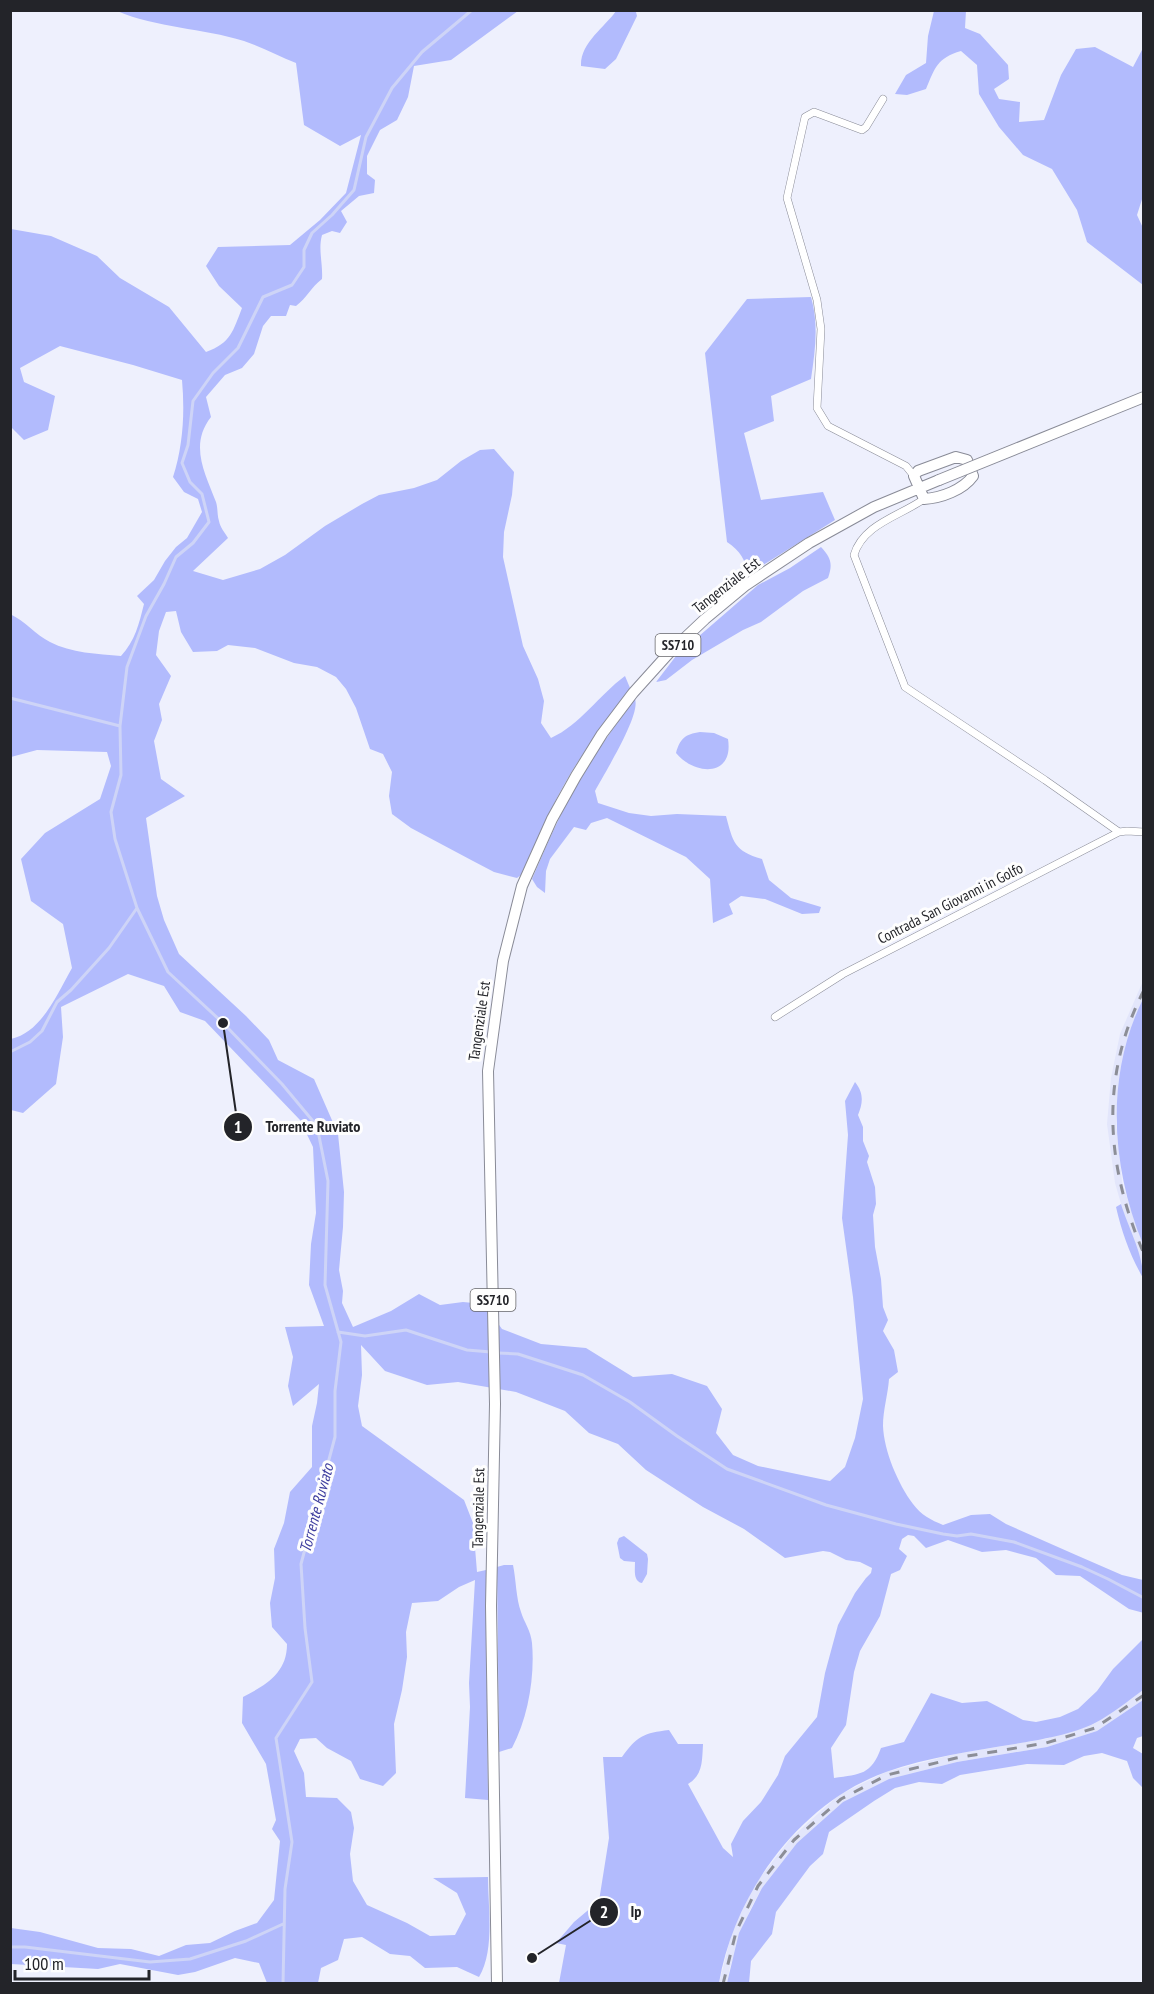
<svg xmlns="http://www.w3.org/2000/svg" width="1154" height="1994" font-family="'PT Sans Narrow',sans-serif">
  <rect width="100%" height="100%" fill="#eef0fd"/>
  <path fill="#e3e6fb" d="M1143 981V999L1119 1079 1116 1123 1122 1182 1136 1225 1143 1244V1265L1128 1228 1115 1183 1107 1124 1111 1078 1120 1034Z
    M1143 1690V1700L1097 1731 1047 1747 957 1762 889 1779 843 1802 797 1843 762 1888 750 1910 730 1967 727 1983 719 1984 732 1931 755 1884 791 1838 839 1795 886 1772 955 1754 1045 1739 1094 1724Z"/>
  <path fill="#b2bbfd" d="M117 11H518L451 60 414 66 408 97 397 120 380 130 367 156V174L375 180 374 193 359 196 341 211 347 222 340 233 332 231 322 235C318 250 323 263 322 279 311 287 307 298 296 306L290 305 286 316H271L263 326 254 354 242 368 225 375 206 397 211 417C189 445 205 473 216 502 218 508 217 515 219 521 220 527 225 533 228 538L193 571 223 580 260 569 285 555 325 526 362 504 379 495 414 488 437 480 461 461 480 450 494 449 514 472 512 495 504 532 503 557 523 646 538 679 544 701 541 723 551 738C580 725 599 695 625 676L630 688C610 715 590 742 572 771 552 804 537 840 521 875L517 878 494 872 473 861 411 828 392 814 389 796 392 772 383 754 370 749 356 708 346 689 336 677 317 667 294 663 255 648 228 645 217 651 193 652 181 632 176 611 166 612 159 631 156 655 171 676 159 704 162 720 154 741 161 779 185 796 146 818 157 896 164 920 179 954 246 1016 269 1040 278 1060 314 1079 338 1134 344 1192 343 1227 339 1270 343 1291 342 1303 353 1327 391 1311 419 1294 440 1305 463 1302 484 1304 502 1329 541 1344 586 1348 633 1377 672 1374 707 1386 722 1409 716 1433 733 1455 758 1466 830 1481 845 1467 855 1438 863 1399 853 1297 842 1218 848 1135 845 1101 855 1082C864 1093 863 1103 858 1115L863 1127V1141L869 1156 867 1162 875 1187 876 1204 873 1215 875 1247 881 1279 883 1307 888 1320 883 1331 894 1350 898 1372 889 1379C888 1394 883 1410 883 1426 884 1451 898 1484 913 1504 921 1515 931 1520 943 1525L971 1515 990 1514 1006 1524 1076 1555 1122 1575 1143 1580 1144 1613 1129 1609 1080 1576 1056 1575 1036 1558 1006 1550 982 1552 948 1540 926 1548 914 1536 908 1535 902 1539 899 1549 907 1556 900 1570 891 1574 880 1616 860 1651 854 1672 846 1725 831 1748 834 1778C861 1774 871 1775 881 1748L904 1742 931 1693 962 1703 987 1701 1023 1720 1036 1722 1060 1717 1078 1709 1097 1691 1113 1669 1143 1639V1690C1128 1701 1112 1714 1095 1723 1074 1734 1039 1740 1015 1744 973 1751 928 1757 886 1772 799 1803 734 1894 719 1983H559L566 1945 556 1943 574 1922 599 1901 609 1838 603 1757H622C637 1736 644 1733 669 1730L678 1744H703C702 1761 703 1775 688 1784L723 1848 733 1857 731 1844 743 1821 761 1802 778 1775 785 1756 817 1717 825 1673 838 1625 855 1593 866 1578 871 1573 872 1568 860 1562 846 1560 830 1552 823 1551 785 1558 744 1529 703 1507 646 1470 618 1444 589 1433 565 1411 516 1392 458 1382 427 1385 385 1371 361 1345 362 1375 358 1406 362 1426 464 1500 473 1523 477 1572 486 1570 488 1800 465 1798 470 1707 469 1683 475 1580 459 1587 438 1601 412 1603 406 1632 407 1657 402 1690 394 1724 396 1773 383 1786 360 1779 351 1761 327 1748 316 1738 300 1739 294 1751 304 1773 306 1797 337 1798 351 1812 354 1828 350 1854 353 1881 367 1905 407 1923 430 1936 455 1935 466 1914 457 1893 433 1878 488 1877C488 1908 495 1950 479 1977L457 1967 425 1968 410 1956 390 1954 362 1937 344 1939 338 1960 321 1968 318 1983H267L259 1963 235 1958 195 1972 178 1975 120 1964 98 1969 11 1964V1928L40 1932 98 1948 131 1949 159 1956 186 1945 210 1943 235 1931 257 1923 274 1900 280 1841 272 1829 276 1820 266 1764 242 1723 243 1697C266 1685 287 1673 287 1644L272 1627 270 1603 275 1578 274 1549 284 1523 290 1492 312 1467V1426L317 1403 319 1384 293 1406 288 1386 293 1357 285 1327 324 1326 309 1285 311 1244 316 1213 313 1147 300 1120 205 1021 180 1012 164 986 128 974 61 1007 63 1037 56 1084 23 1113 11 1110V1039C42 1032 57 994 72 968L63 924 31 901 21 859 45 833 100 799 111 766 107 752 37 750 11 757 10 614C25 621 36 635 50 642 71 653 98 654 121 656 135 641 139 624 144 604L137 596 154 580 165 561 176 547 187 538 202 512 198 499 184 492 173 477C183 446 185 413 182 380L133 365 60 346 20 368 24 382 55 396 48 430 24 440 11 427V229L51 236 97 256 120 278 169 307 206 352C231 343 233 331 242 308L219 286 206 266 218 247 290 245 320 220 346 193 361 135 340 146 304 125 296 63C279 56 262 47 244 41 202 28 157 28 117 11Z
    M616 11H633L636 12 637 16 616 59 605 69 581 66C580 43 605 27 616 11Z
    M934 11H966L965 28 980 34 1008 65 1009 79 994 89 999 99 1020 102 1019 122 1044 120 1061 75 1076 49 1095 47 1133 67 1143 48 1144 193 1137 215 1143 228V285L1087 242 1077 210 1052 169 1023 155 999 127 979 94 977 65 961 51C937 58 935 68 926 89L907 95 895 94 906 75 926 63 928 36Z
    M811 297C819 325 815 351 811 379L771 396 774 421 744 433 761 500 823 492 835 520 747 575C746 559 740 551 727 542L705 353 747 299Z
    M821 547C831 558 833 564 828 578L803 591 761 622 743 630 692 660 666 680 656 682 676 656 758 585 790 568Z
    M635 699C641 715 604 774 595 791L598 803 629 813 651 816 677 814 726 816C733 842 734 851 762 859L769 880 791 898 821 907 819 913 802 914 765 899 741 896 729 904 733 914 713 923 710 879 686 857 607 818 591 823 586 830 574 827 550 859 546 871 545 893 537 887 532 879C547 845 561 811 580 779 596 751 616 725 635 699Z
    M700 732 714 733 728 739C734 777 695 776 676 753 680 739 685 734 700 732Z
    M1143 999V1244C1111 1167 1105 1076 1143 999Z
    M1121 1204C1128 1227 1144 1256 1143 1278 1130 1255 1122 1233 1116 1207Z
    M624 1536 647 1554 648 1559 647 1574 642 1583C633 1581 635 1570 635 1562L624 1561 620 1558 617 1543 619 1538Z
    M504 1565H513C516 1579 516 1599 521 1612 524 1622 531 1631 532 1643 535 1677 528 1718 512 1748L499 1752 497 1567Z
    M1143 1700V1736L1137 1738 1133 1748 1143 1754V1788L1133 1778 1127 1761 1102 1753 1084 1756 1064 1765 1027 1764 960 1775 942 1784 919 1782 895 1788 874 1801 829 1832 823 1854 810 1866 776 1912 772 1934 751 1961 749 1983H727L739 1933 762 1888 797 1843 843 1802 889 1779 957 1762 1047 1747 1097 1731Z"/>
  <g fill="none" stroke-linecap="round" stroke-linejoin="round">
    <path stroke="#ced4f7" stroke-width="3" d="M10 698 120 726
      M10 1052 30 1042 42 1031 57 1002 71 990 109 948 137 908
      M338 1332 365 1336 406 1330 467 1350 491 1352
      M498 1353 518 1354 583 1375 630 1402 677 1436 727 1469 826 1505 896 1524 943 1534 957 1536 971 1534 1014 1542 1082 1567 1108 1579 1144 1598
      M10 1947H25L150 1962 190 1959 246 1941 283 1924
      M283 1984 285 1889 292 1842 276 1738 312 1682 305 1628 301 1564 335 1437V1391L341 1342 325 1285 328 1181 317 1126 282 1084 223 1023 168 972 137 908 115 839 111 812 121 775 120 726 127 667 146 616 164 584 176 557 193 543 209 522 202 494 190 482 182 463 188 445 193 401 213 373 238 348 263 297 292 285 304 267V250L312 233 332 215 354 190 366 137 392 88 422 52 472 10"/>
    <g stroke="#898b97" stroke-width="8">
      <path id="street" d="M883 99 866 127 862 130 814 112 805 117 787 198 817 300 821 329 817 408 828 426 906 466 914 476
        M924 499C900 516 863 524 854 555L905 687 1045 780 1119 832
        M775 1017 843 974 1119 832 1127 831 1144 832"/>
    </g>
    <g stroke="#898b97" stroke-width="12">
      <path id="primary" d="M956 457 967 460 973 476C963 490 941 498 924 499L914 476 918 471Z
        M497 1984 491 1606 495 1404 488 1071 503 961 522 886 552 819 576 776 602 734 633 693 669 653 705 619 746 585 809 543 874 507 939 480"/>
    </g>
    <use href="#street" stroke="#fff" stroke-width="7"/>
    <use href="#primary" stroke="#fff" stroke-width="10"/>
    <path stroke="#8c8e97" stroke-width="3" stroke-dasharray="10 10" stroke-linecap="butt" d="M1144 990C1099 1078 1106 1166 1144 1254
      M723 1984 736 1932 758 1886 794 1840 841 1799 887 1775 956 1758 1046 1743 1095 1728 1144 1695"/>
    <g stroke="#898b97" stroke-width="12" stroke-linecap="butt">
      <path id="primary-bridge" d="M939 480 1144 397"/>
    </g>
    <use href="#primary-bridge" stroke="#fff" stroke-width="10"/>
  </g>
  <g text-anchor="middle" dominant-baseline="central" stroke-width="6" stroke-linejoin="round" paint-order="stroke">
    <g fill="#fefefe" stroke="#656569" stroke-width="1.5">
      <rect x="655.5" y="634" width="45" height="22" rx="4.5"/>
      <rect x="470.5" y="1289" width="45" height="22" rx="4.5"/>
    </g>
    <g font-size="14" font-weight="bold" fill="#232429">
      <text x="678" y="645">SS710</text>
      <text x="493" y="1300">SS710</text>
    </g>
    <g font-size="15" fill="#232429" stroke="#fefefe">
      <text transform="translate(726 585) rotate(-38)">Tangenziale Est</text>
      <text transform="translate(950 903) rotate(-27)">Contrada San Giovanni in Golfo</text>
      <text transform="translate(479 1021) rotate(-82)">Tangenziale Est</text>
      <text transform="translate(478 1508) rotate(-89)">Tangenziale Est</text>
    </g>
    <g font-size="16" font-style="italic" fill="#3e3e9f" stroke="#fefefe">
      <text transform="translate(316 1508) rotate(-75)">Torrente Ruviato</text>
    </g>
  </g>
  <path fill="none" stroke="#232429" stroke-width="2" d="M223 1023L238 1127M532 1958L604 1912"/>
  <g fill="#232429" stroke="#fefefe" stroke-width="2">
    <circle cx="223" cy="1023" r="6"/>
    <circle cx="532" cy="1958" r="6"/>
    <circle cx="238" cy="1127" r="15"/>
    <circle cx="604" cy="1912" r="15"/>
  </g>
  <g font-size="18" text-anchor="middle" font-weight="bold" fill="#fff">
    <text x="238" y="1133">1</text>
    <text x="604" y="1918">2</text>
  </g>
  <g font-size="16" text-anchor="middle" font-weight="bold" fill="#232429" stroke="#fefefe" stroke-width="6" stroke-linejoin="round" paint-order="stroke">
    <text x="313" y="1132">Torrente Ruviato</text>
    <text x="636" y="1917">Ip</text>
  </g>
  <rect width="1154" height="1994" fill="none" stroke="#232429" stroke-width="24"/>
  <path d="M15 1970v9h134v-9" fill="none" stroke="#232429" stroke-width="3"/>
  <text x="24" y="1970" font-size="18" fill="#232429" stroke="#fefefe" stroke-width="4.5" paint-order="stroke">100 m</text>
</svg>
